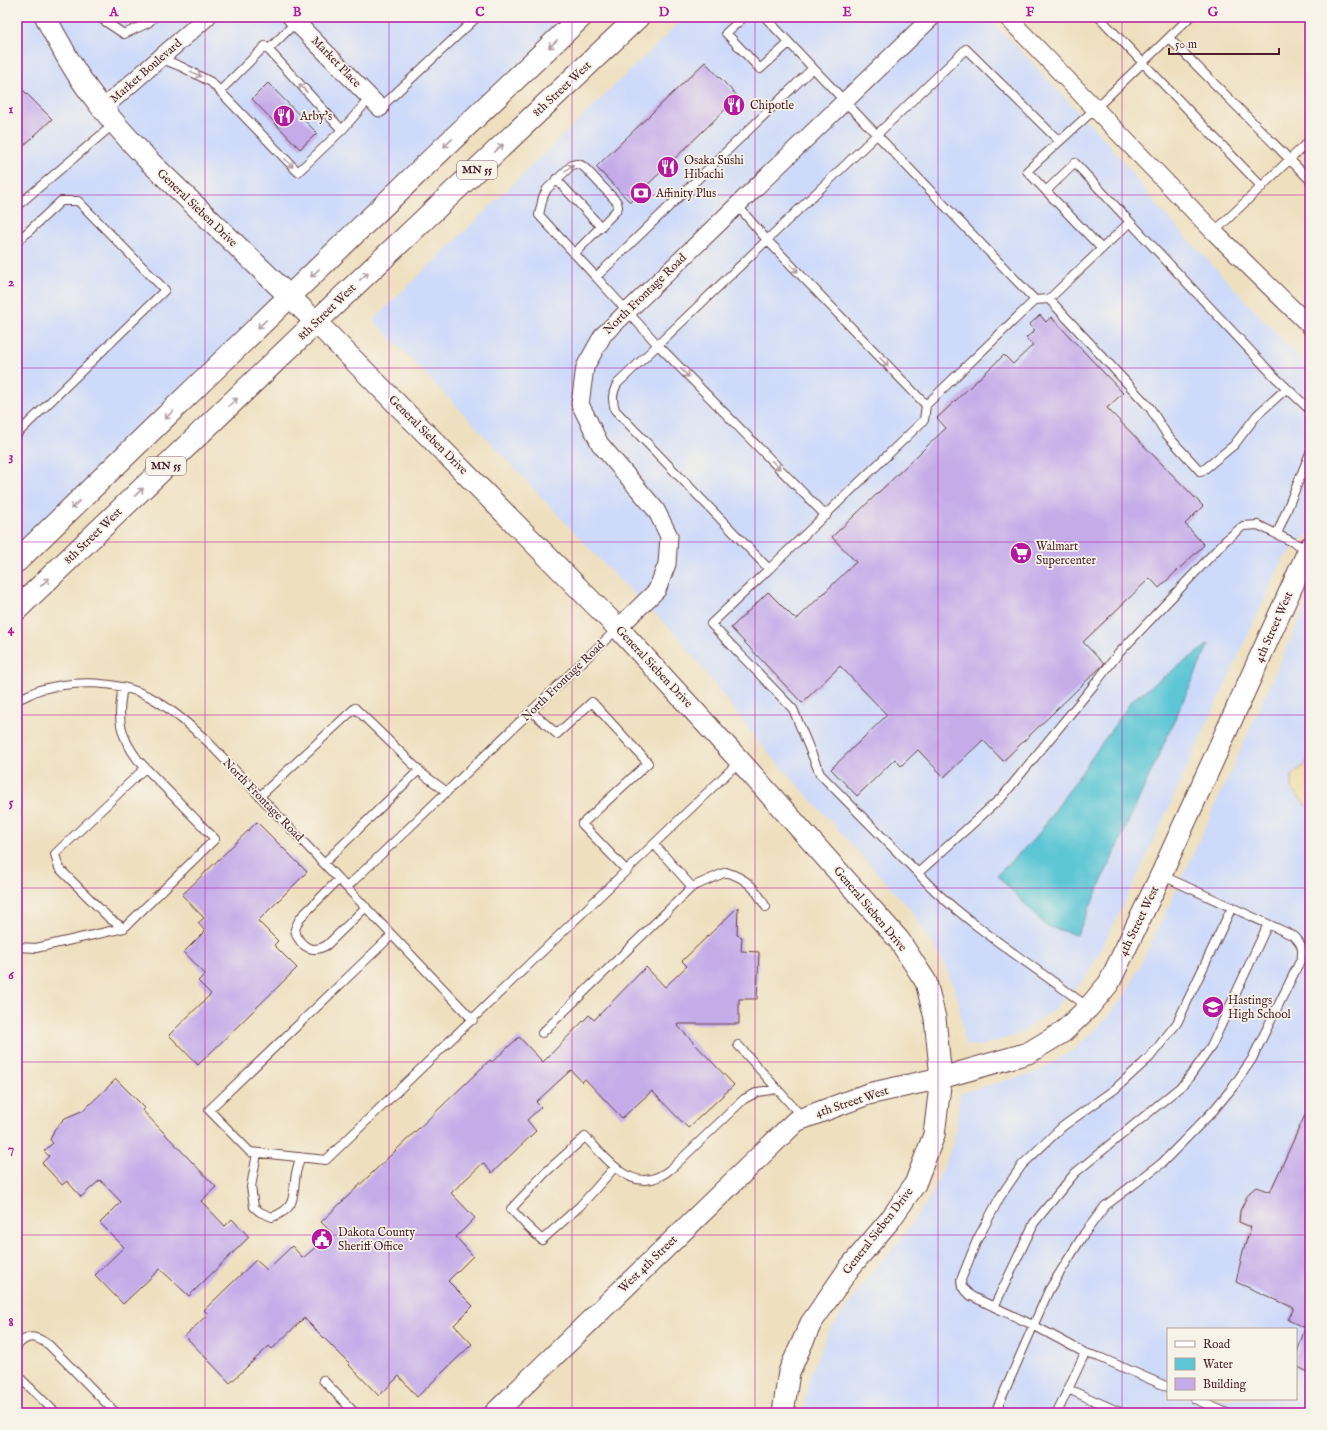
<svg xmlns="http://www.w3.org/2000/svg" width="1327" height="1430" font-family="'IM FELL English',serif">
  <rect width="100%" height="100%" fill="#f7f3e8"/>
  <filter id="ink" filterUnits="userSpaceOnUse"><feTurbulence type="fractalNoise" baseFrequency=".025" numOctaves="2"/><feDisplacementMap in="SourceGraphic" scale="8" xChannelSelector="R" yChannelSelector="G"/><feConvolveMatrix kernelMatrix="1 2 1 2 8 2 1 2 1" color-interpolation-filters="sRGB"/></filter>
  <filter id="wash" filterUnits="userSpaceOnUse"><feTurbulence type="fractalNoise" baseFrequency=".012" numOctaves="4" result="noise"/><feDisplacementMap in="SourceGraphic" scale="16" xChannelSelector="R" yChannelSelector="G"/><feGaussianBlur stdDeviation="0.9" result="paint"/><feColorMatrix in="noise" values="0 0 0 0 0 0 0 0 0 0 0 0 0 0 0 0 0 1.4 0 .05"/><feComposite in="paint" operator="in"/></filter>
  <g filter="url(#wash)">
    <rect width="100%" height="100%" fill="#eedfbe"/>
    <path fill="#cedafa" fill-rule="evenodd" d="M17 17H581L17 561Z
      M685 17H988L1110 145 1159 208 1310 369V535H1307L1283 559 1134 883 1088 975 1053 1010 1018 1035 979 1046 965 1045 959 1002 943 961 910 909 758 741 676 634 615 576 462 412 373 320Z
      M1310 596V1413H803L809 1378 828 1333 866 1280 906 1232 932 1194 954 1141 960 1093 1037 1072 1076 1048 1104 1021 1126 994 1180 883ZM1168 1329H1296V1399H1168Z"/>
    <path fill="#eeda9e" stroke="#9c7c64" d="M1310 759V809L1292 790V776Z"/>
    <path fill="#5bc6d5" stroke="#527280" d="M1209 644 1077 935 1046 926 997 875 1037 836 1132 700Z"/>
    <g id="blocks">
      <path fill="#c5ace9" d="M705 62 738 97 630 202 596 167Z
        M268 83 317 133 300 149 252 99Z
        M17 84 52 119 17 152Z
        M1040 315 1046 322 1051 317 1123 393 1107 408 1203 506 1185 524 1204 545 1159 588 1150 578 1083 642 1104 664 1003 761 983 740 944 777 918 750 901 766 895 759 857 796 831 769 887 715 840 666 802 703 731 628 768 592 796 620 856 562 832 537 946 428 937 418 1004 355 1013 364 1033 345 1026 338 1035 330 1029 325Z
        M257 822 307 872 258 921 278 941 274 945 297 968 198 1065 169 1035 211 994 198 981 205 974 184 952 205 931 198 923 204 918 182 895Z
        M738 907 737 935 742 937 741 951 759 952 757 999H739V1024H676L734 1085 688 1128 652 1091 622 1118 585 1079 582 1082 571 1070 536 1102 541 1107 527 1120 536 1131 492 1173 483 1163 451 1193 475 1218 456 1237 473 1256 448 1281 473 1306 454 1325 472 1344 417 1397 399 1376 379 1396 349 1365 350 1364 304 1318 272 1349 269 1346 230 1383 185 1336 208 1314 204 1310 256 1260 267 1270 292 1246 303 1258 332 1233 321 1222 490 1060 492 1062 519 1037 543 1062 589 1015 594 1020 646 967 665 987 687 966 682 961Z
        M116 1079 145 1108 142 1110 216 1187 201 1201 225 1226 232 1219 249 1237 189 1296 160 1269 123 1304 95 1275 124 1247 100 1223 121 1202 100 1180 81 1197 67 1181 62 1185 42 1163 49 1156 44 1151 53 1143 50 1140 54 1130 60 1123 65 1118 84 1110Z
        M1310 1104V1373L1296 1366V1356L1305 1328 1288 1320 1294 1308 1236 1282 1243 1251 1251 1227 1239 1222 1240 1211 1246 1198 1250 1192 1256 1187 1270 1192Z"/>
    </g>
  </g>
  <g filter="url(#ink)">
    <use href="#blocks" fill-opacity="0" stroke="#633c41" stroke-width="1"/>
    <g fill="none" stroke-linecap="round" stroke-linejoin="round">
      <g stroke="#633c41" stroke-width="10">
        <path id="service" d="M101 17 103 20 124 34 148 23 154 17
          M744 17 726 33 760 69 789 43
          M765 17 813 68
          M1099 17 1262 187
          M1190 17 1096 108 1027 171 1046 191 1075 163 1274 376 1310 410
          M1169 38 1310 180
          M268 50 296 22
          M160 58 182 67 211 82 298 172 342 130 265 46 220 91
          M380 108 477 17
          M342 130 370 98
          M1059 141 966 49 617 384C612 394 612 400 615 410L769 569 924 420 926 405 1035 300 1049 299 1130 222
          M556 179 601 227
          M1046 191 1102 249
          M737 205 767 240 926 405
          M17 206 114 124
          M1214 232 1310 140
          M17 242 61 201H78L165 290 17 434
          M574 254 615 212 618 207 617 202 586 169C581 164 578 163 572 165L547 189 543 197 539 215 596 277
          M1049 299 1150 408 1167 435 1201 472 1234 445 1257 415 1287 388
          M826 516 658 345 596 277 813 68 1035 300
          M1277 534 1310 453
          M769 569 711 624 793 709 820 774 918 873C935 893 956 910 977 926 1013 954 1051 979 1088 1007
          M17 700C24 697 32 693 39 690 74 680 117 680 150 697 172 709 190 725 208 742L473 1020
          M531 711 557 734 592 702 648 763 582 824 627 871
          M260 796 355 708 424 775 447 792
          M654 844 692 887 726 872C748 879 755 888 766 907
          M324 863 419 770
          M918 873 1002 797 1094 685 1118 654 1226 540 1243 526 1258 525 1309 550
          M339 879 300 918 295 929C296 932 296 936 298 938 305 950 316 952 327 945L366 907
          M347 887 618 628
          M124 928 110 919 59 868 55 854 145 768
          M392 935 209 1110 250 1152 326 1160 740 761
          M17 947 36 948 124 928 215 839 138 760C119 735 117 718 123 687
          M542 1033 692 887
          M738 1045 803 1118
          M257 1153 251 1187 254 1207 260 1212 272 1217C298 1208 292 1195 296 1173 297 1168 299 1163 300 1157
          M615 1167 580 1206 542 1240 526 1225 511 1209 547 1171 585 1137C612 1163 636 1200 673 1167L744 1099 758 1092 776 1089
          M994 1307 1034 1223 1075 1173 1185 1083 1211 1047 1268 924
          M17 1346C28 1333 36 1336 49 1345L116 1413
          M17 1375 56 1413
          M323 1380 355 1413
          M1168 1387 1099 1357 1085 1353 1033 1325 971 1296 962 1287 961 1280 977 1240 1000 1197 1022 1165 1062 1127 1115 1089 1150 1057 1177 1023 1232 907
          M1068 1389 1122 1413
          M1195 1399 1227 1413
          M995 1413 1049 1290 1084 1234 1105 1206 1162 1163 1213 1111 1233 1087 1252 1059 1301 959C1304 949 1301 943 1294 936L1161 875
          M1057 1413 1085 1353"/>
      </g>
      <g stroke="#633c41" stroke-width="19">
        <path id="minor" d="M291 17 380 108
          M1007 17 1214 232 1310 326
          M102 109 207 17
          M618 628 657 590 667 564 669 536 656 510 600 444 580 404 585 367 603 335 932 17"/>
      </g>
      <g stroke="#633c41" stroke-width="23">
        <path id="tertiary" d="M46 17C50 26 54 34 59 42 82 88 115 125 150 162L316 322 618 628 740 761 899 940 926 982 935 1018 941 1078 934 1135 915 1184 890 1220 850 1267 811 1323 789 1372 783 1413
          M495 1413 796 1121 868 1094 941 1078 1028 1053 1063 1032 1089 1007 1109 983 1161 875 1310 547"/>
      </g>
      <g stroke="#633c41" stroke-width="24">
        <path id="trunk" d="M17 561C205 379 391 196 581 17
          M17 609 316 322 638 17"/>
      </g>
      <use href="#service" stroke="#fff" stroke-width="8"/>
      <use href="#minor" stroke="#fff" stroke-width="17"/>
      <use href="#tertiary" stroke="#fff" stroke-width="21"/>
      <use href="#trunk" stroke="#fff" stroke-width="22"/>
    </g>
    <defs><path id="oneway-shaft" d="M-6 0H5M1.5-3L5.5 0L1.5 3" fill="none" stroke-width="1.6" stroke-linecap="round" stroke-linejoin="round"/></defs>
    <g stroke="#ae9aa0">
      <use href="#oneway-shaft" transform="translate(553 44) rotate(137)"/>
      <use href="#oneway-shaft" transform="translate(196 74) rotate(26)"/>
      <use href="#oneway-shaft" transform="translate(303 88) rotate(-133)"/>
      <use href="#oneway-shaft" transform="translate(448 143) rotate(136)"/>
      <use href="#oneway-shaft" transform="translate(499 148) rotate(-43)"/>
      <use href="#oneway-shaft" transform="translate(289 163) rotate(46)"/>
      <use href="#oneway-shaft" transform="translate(569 168) rotate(-37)"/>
      <use href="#oneway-shaft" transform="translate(794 268) rotate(46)"/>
      <use href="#oneway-shaft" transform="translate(315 273) rotate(136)"/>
      <use href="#oneway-shaft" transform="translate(364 276) rotate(-43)"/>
      <use href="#oneway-shaft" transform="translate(262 324) rotate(136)"/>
      <use href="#oneway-shaft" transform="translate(884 362) rotate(46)"/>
      <use href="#oneway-shaft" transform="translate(685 373) rotate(46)"/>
      <use href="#oneway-shaft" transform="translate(233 402) rotate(-44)"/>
      <use href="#oneway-shaft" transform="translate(169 415) rotate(136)"/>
      <use href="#oneway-shaft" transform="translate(776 465) rotate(46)"/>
      <use href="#oneway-shaft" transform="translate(139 492) rotate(-44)"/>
      <use href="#oneway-shaft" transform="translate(75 505) rotate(136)"/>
      <use href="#oneway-shaft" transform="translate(45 582) rotate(-44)"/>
    </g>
  </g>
  <path fill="none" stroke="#b5179e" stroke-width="1" stroke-opacity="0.55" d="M205 17V1413M389 17V1413M572 17V1413M755 17V1413M938 17V1413M1122 17V1413M17 195H1310M17 368H1310M17 542H1310M17 715H1310M17 888H1310M17 1062H1310M17 1235H1310"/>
  <defs>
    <g id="restaurant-disc" transform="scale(1.15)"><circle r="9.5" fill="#b5179e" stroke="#f7f3e8"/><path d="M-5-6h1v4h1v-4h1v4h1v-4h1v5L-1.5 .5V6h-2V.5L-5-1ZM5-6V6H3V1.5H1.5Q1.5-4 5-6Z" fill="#fff"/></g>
    <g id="bank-disc" transform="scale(1.15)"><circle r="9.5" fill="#b5179e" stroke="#f7f3e8"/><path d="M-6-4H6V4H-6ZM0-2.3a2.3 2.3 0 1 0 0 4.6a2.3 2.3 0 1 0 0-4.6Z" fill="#fff"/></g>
    <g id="supermarket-disc" transform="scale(1.15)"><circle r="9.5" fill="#b5179e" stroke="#f7f3e8"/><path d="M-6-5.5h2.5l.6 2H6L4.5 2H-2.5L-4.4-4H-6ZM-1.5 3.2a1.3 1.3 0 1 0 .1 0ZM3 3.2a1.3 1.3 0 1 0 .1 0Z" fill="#fff"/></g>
    <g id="school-disc" transform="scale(1.15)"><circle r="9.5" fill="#b5179e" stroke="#f7f3e8"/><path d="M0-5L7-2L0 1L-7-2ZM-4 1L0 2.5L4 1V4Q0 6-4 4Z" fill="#fff"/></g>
    <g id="civic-disc" transform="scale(1.15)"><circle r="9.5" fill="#b5179e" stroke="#f7f3e8"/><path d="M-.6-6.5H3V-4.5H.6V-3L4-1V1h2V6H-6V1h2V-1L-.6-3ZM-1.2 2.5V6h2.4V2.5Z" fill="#fff"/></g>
  </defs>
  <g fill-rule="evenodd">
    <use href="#restaurant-disc" x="734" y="105"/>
    <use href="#restaurant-disc" x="284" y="116"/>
    <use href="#restaurant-disc" x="668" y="167"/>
    <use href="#bank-disc" x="641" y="193"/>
    <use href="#supermarket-disc" x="1021" y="553"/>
    <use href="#school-disc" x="1213" y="1007"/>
    <use href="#civic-disc" x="322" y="1239"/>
  </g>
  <g text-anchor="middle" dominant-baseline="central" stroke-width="3.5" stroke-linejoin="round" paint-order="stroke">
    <g fill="#f7f3e8" stroke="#7e5f64" stroke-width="1">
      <rect x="457" y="161" width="40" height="18" rx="3"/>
      <rect x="146" y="457" width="40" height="18" rx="3"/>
    </g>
    <g font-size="11" font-weight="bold" fill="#4a1f2b">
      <text x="477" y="170">MN 55</text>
      <text x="166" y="466">MN 55</text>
    </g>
    <g font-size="12" fill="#4a1f2b" stroke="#f7f3e8">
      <text transform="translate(336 62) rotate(46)">Market Place</text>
      <text transform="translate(146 71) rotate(-41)">Market Boulevard</text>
      <text transform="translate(562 89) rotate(-43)">8th Street West</text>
      <text transform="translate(197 208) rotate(44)">General Sieben Drive</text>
      <text transform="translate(645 294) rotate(-44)">North Frontage Road</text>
      <text transform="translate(327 312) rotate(-44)">8th Street West</text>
      <text transform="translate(428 435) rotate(45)">General Sieben Drive</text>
      <text transform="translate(93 536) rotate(-44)">8th Street West</text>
      <text transform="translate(1274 627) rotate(-66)">4th Street West</text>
      <text transform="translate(654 667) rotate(47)">General Sieben Drive</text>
      <text transform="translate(563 681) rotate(-44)">North Frontage Road</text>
      <text transform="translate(263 800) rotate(46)">North Frontage Road</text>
      <text transform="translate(870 909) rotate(50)">General Sieben Drive</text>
      <text transform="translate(1139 921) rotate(-64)">4th Street West</text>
      <text transform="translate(852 1102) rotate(-18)">4th Street West</text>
      <text transform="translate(878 1231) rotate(-52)">General Sieben Drive</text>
      <text transform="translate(648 1264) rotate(-44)">West 4th Street</text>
    </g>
    <g font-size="12" fill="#4a1f2b" stroke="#f7f3e8" text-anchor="start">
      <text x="750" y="105">Chipotle</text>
      <text x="300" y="116">Arby's</text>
      <text x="684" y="160">Osaka Sushi<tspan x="684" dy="14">Hibachi</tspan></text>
      <text x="656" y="193">Affinity Plus</text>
      <text x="1036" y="546">Walmart<tspan x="1036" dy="14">Supercenter</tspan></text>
      <text x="1228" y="1000">Hastings<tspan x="1228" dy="14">High School</tspan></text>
      <text x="338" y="1232">Dakota County<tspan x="338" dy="14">Sheriff Office</tspan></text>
    </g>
  </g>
  <rect width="1327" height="1430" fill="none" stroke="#f7f3e8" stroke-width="44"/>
  <rect x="1167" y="1328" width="130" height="72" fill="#f7f3e8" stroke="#b29e9c"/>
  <rect x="1175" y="1341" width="20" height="6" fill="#ffffff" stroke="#b29e9c"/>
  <text x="1203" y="1348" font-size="12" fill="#4a1f2b">Road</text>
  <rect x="1175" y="1358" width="20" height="12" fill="#5bc6d5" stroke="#b29e9c"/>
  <text x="1203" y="1368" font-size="12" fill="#4a1f2b">Water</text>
  <rect x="1175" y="1378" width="20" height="12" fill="#c5ace9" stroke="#b29e9c"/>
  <text x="1203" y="1388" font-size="12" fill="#4a1f2b">Building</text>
  <path d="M1169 48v6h110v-6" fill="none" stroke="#4a1f2b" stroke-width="2"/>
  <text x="1175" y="48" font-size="12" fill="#4a1f2b" stroke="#f7f3e8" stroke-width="3" paint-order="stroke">50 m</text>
  <rect x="22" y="22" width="1283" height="1386" fill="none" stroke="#b5179e" stroke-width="1.5"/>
  <g font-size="13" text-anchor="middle" font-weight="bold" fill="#b5179e">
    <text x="114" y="16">A</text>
    <text x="297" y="16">B</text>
    <text x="480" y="16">C</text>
    <text x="664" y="16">D</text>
    <text x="847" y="16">E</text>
    <text x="1030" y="16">F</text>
    <text x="1213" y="16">G</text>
    <text x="11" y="113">1</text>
    <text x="11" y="286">2</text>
    <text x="11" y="460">3</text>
    <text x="11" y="633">4</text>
    <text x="11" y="806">5</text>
    <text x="11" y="979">6</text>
    <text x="11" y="1153">7</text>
    <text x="11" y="1326">8</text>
  </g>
</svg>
